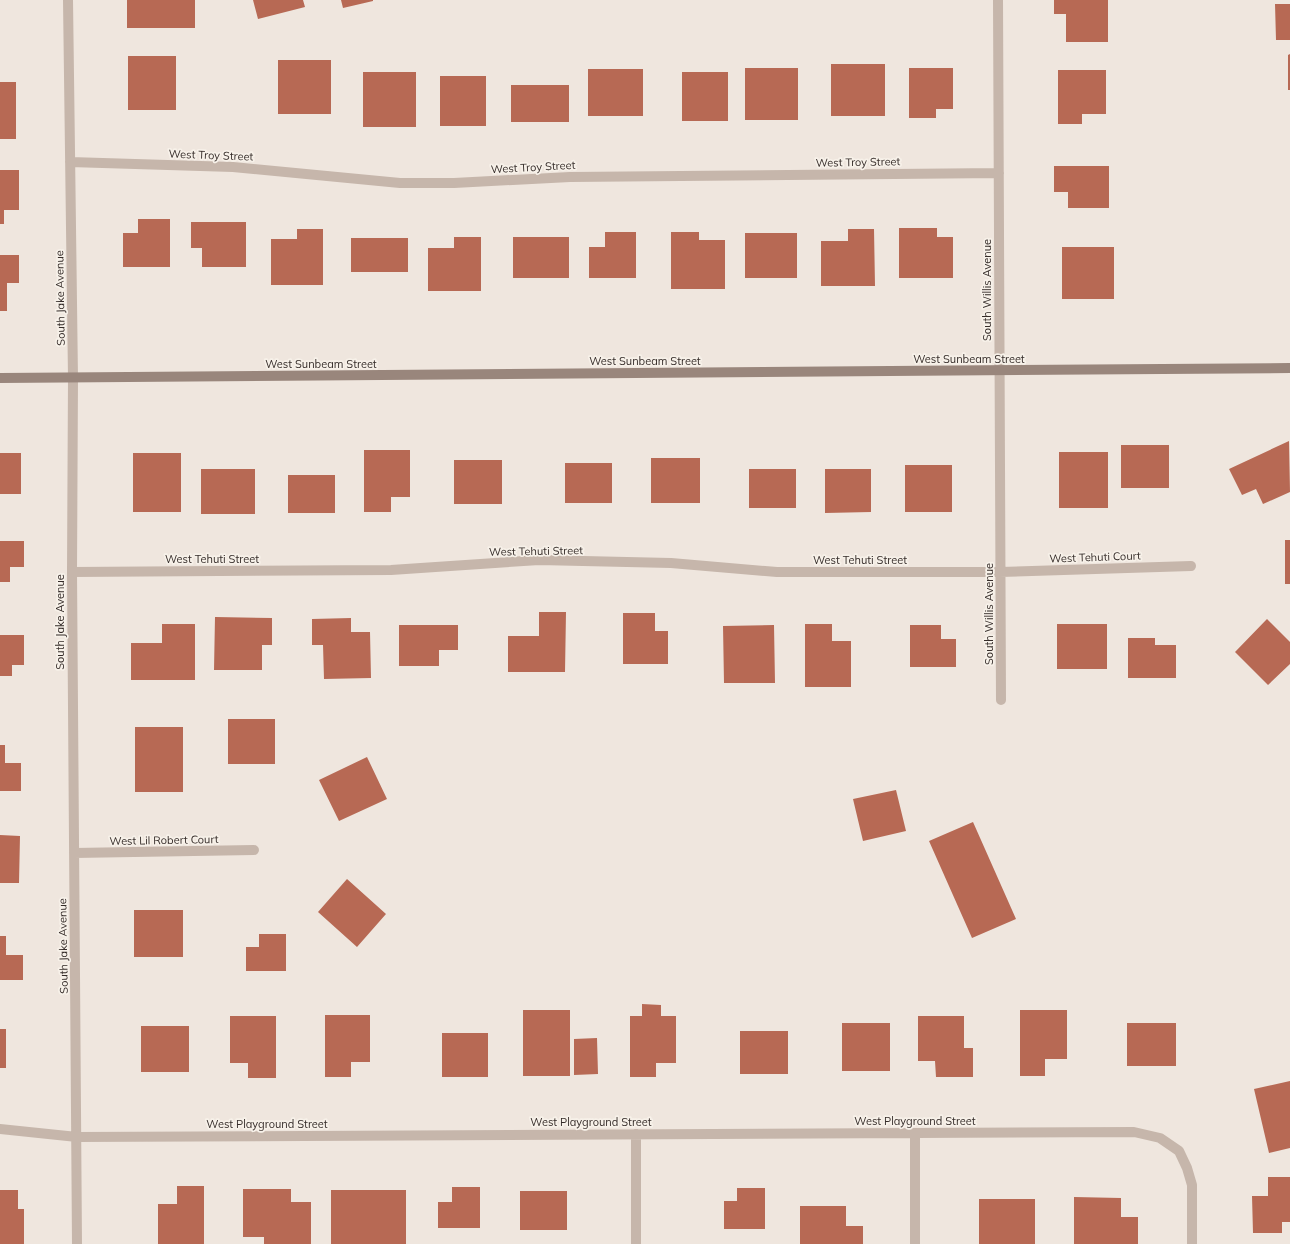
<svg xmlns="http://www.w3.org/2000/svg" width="1290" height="1244" font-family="Mulish,sans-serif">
  <rect width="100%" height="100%" fill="#efe6de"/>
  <path fill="#b76954" d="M127 0H195V28H127Z
    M253 0H303L305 7 258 19Z
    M341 0H373V1L343 8Z
    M1054 0H1108V42H1066V14H1054Z
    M1275 4H1290V40H1276Z
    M1290 54V90H1288V55Z
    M128 56H176V110H128Z
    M278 60H331V114H278Z
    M831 64H885V116H831Z
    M745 68H798V120H745Z
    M909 68H953V109H936V118H909Z
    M588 69H643V116H588Z
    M1058 70H1106V114H1082V124H1058Z
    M363 72H416V127H363Z
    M682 72H728V121H682Z
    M440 76H486V126H440Z
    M0 82H16V139H0Z
    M511 85H569V122H511Z
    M1054 166H1109V208H1068V192H1054Z
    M0 170H19V210H4V224H0Z
    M138 219H170V267H123V233H138Z
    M191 222H246V267H202V248H191Z
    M899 228H937V237H953V278H899Z
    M297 229H323V285H271V239H297Z
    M848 229H874L875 286H821V241H848Z
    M605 232H636V278H589V247H605Z
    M671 232H699V240H725V289H671Z
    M745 233H797V278H745Z
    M454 237H481V291H428V248H454Z
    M513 237H569V278H513Z
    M351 238H408V272H351Z
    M1062 247H1114V299H1062Z
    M0 255H19V283H7V311H0Z
    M1289 441 1290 492 1263 504 1256 489 1242 495 1229 469Z
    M1121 445H1169V488H1121Z
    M364 450H410V497H391V512H364Z
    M1059 452H1108V508H1059Z
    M0 453H21V494H0Z
    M133 453H181V512H133Z
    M651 458H700V503H651Z
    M454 460H502V504H454Z
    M565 463H612V503H565Z
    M905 465H952V512H905Z
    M201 469H255V514H201Z
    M749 469H796V508H749Z
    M825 469H871V512L825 513Z
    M288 475H335V513H288Z
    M1285 540H1290V584H1285Z
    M0 541H24V567H10V582H0Z
    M539 612H566L565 672H508V636H539Z
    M623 613H655V631H668V664H623Z
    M215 617 272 618V645H262V670H214Z
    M351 618V632H370L371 678 324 679 323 645H312V619Z
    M1267 619 1290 642V664L1268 685 1235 652Z
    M162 624H195V680H131V643H162Z
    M805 624H832V641H851V687H805Z
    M1057 624H1107V669H1057Z
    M399 625H458V650H439V666H399Z
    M774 625 775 683H724L723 626Z
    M910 625H941V639H956V667H910Z
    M0 635H24V665H12V676H0Z
    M1128 638H1155V645H1176V678H1128Z
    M228 719H275V764H228Z
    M135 727H183V792H135Z
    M0 745H5V763H21V791H0Z
    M367 757 387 799 339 821 319 780Z
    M896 790 906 831 863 841 853 799Z
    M973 822 1016 919 972 938 929 841Z
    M0 835 20 836 19 883H0Z
    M347 879 386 914 357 947 318 912Z
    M134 910H183V957H134Z
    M259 934H286V971H246V947H259Z
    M0 936H6V955H23V980H0Z
    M642 1004 661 1005V1016H676V1063H656V1077H630V1016H642Z
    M523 1010H570V1076H523Z
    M1020 1010H1067V1059H1045V1076H1020Z
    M325 1015H370V1062H351V1077H325Z
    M230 1016H276V1078H248V1063H230Z
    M918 1016H964V1048H973V1077H936L935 1061H918Z
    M842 1023H890V1071H842Z
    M1127 1023H1176V1066H1127Z
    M141 1026H189V1072H141Z
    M0 1029H6V1068H0Z
    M740 1031H788V1074H740Z
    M442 1033H488V1077H442Z
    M597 1038 598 1074 574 1075V1039Z
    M1290 1081V1148L1269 1153 1254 1089Z
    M1268 1177H1290V1222H1282V1233H1253L1252 1196H1268Z
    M177 1186H204V1244H158V1204H177Z
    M452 1187H480V1228H438V1202H452Z
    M737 1188H765V1229H724V1201H737Z
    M243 1189H291V1202H311V1244H264V1237H243Z
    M0 1190H18V1209H24V1244H0Z
    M331 1190H406V1244H331Z
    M520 1191H567V1230H520Z
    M1074 1197 1121 1198V1217H1138V1244H1074Z
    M979 1199H1035V1244H979Z
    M800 1206H846V1226H863V1244H800Z"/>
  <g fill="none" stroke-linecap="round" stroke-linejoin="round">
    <path stroke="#c6b6ab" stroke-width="10" d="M68 0 73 378 72 572 77 1244
      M998 0 1001 700
      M70 162 233 167 400 183H454L570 177 999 173
      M72 572 391 570 539 560 671 563 777 572H1000L1191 566
      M74 853 254 850
      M0 1129 77 1137 1134 1132 1160 1138 1179 1151 1187 1168 1192 1185V1244
      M915 1133V1244
      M636 1134V1244"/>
    <path stroke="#99867c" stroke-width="10" d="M0 378 1290 368"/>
  </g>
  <g text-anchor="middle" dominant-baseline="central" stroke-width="3.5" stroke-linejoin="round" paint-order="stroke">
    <g font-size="11" fill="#352c29" stroke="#f7f1e9">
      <text transform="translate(211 155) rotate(2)">West Troy Street</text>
      <text transform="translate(858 162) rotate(-1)">West Troy Street</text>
      <text transform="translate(533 167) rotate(-3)">West Troy Street</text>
      <text transform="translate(987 290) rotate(-90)">South Willis Avenue</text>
      <text transform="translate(60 298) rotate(-91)">South Jake Avenue</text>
      <text x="969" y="359">West Sunbeam Street</text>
      <text x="645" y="361">West Sunbeam Street</text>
      <text x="321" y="364">West Sunbeam Street</text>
      <text transform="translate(536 551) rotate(-1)">West Tehuti Street</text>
      <text transform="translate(1095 557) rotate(-2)">West Tehuti Court</text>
      <text x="212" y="559">West Tehuti Street</text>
      <text x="860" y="560">West Tehuti Street</text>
      <text transform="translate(989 614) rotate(-90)">South Willis Avenue</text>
      <text transform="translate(60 622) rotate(-90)">South Jake Avenue</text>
      <text transform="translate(164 840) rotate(-1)">West Lil Robert Court</text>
      <text transform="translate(63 946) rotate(-91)">South Jake Avenue</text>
      <text x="915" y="1121">West Playground Street</text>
      <text x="591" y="1122">West Playground Street</text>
      <text x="267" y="1124">West Playground Street</text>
    </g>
  </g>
</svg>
